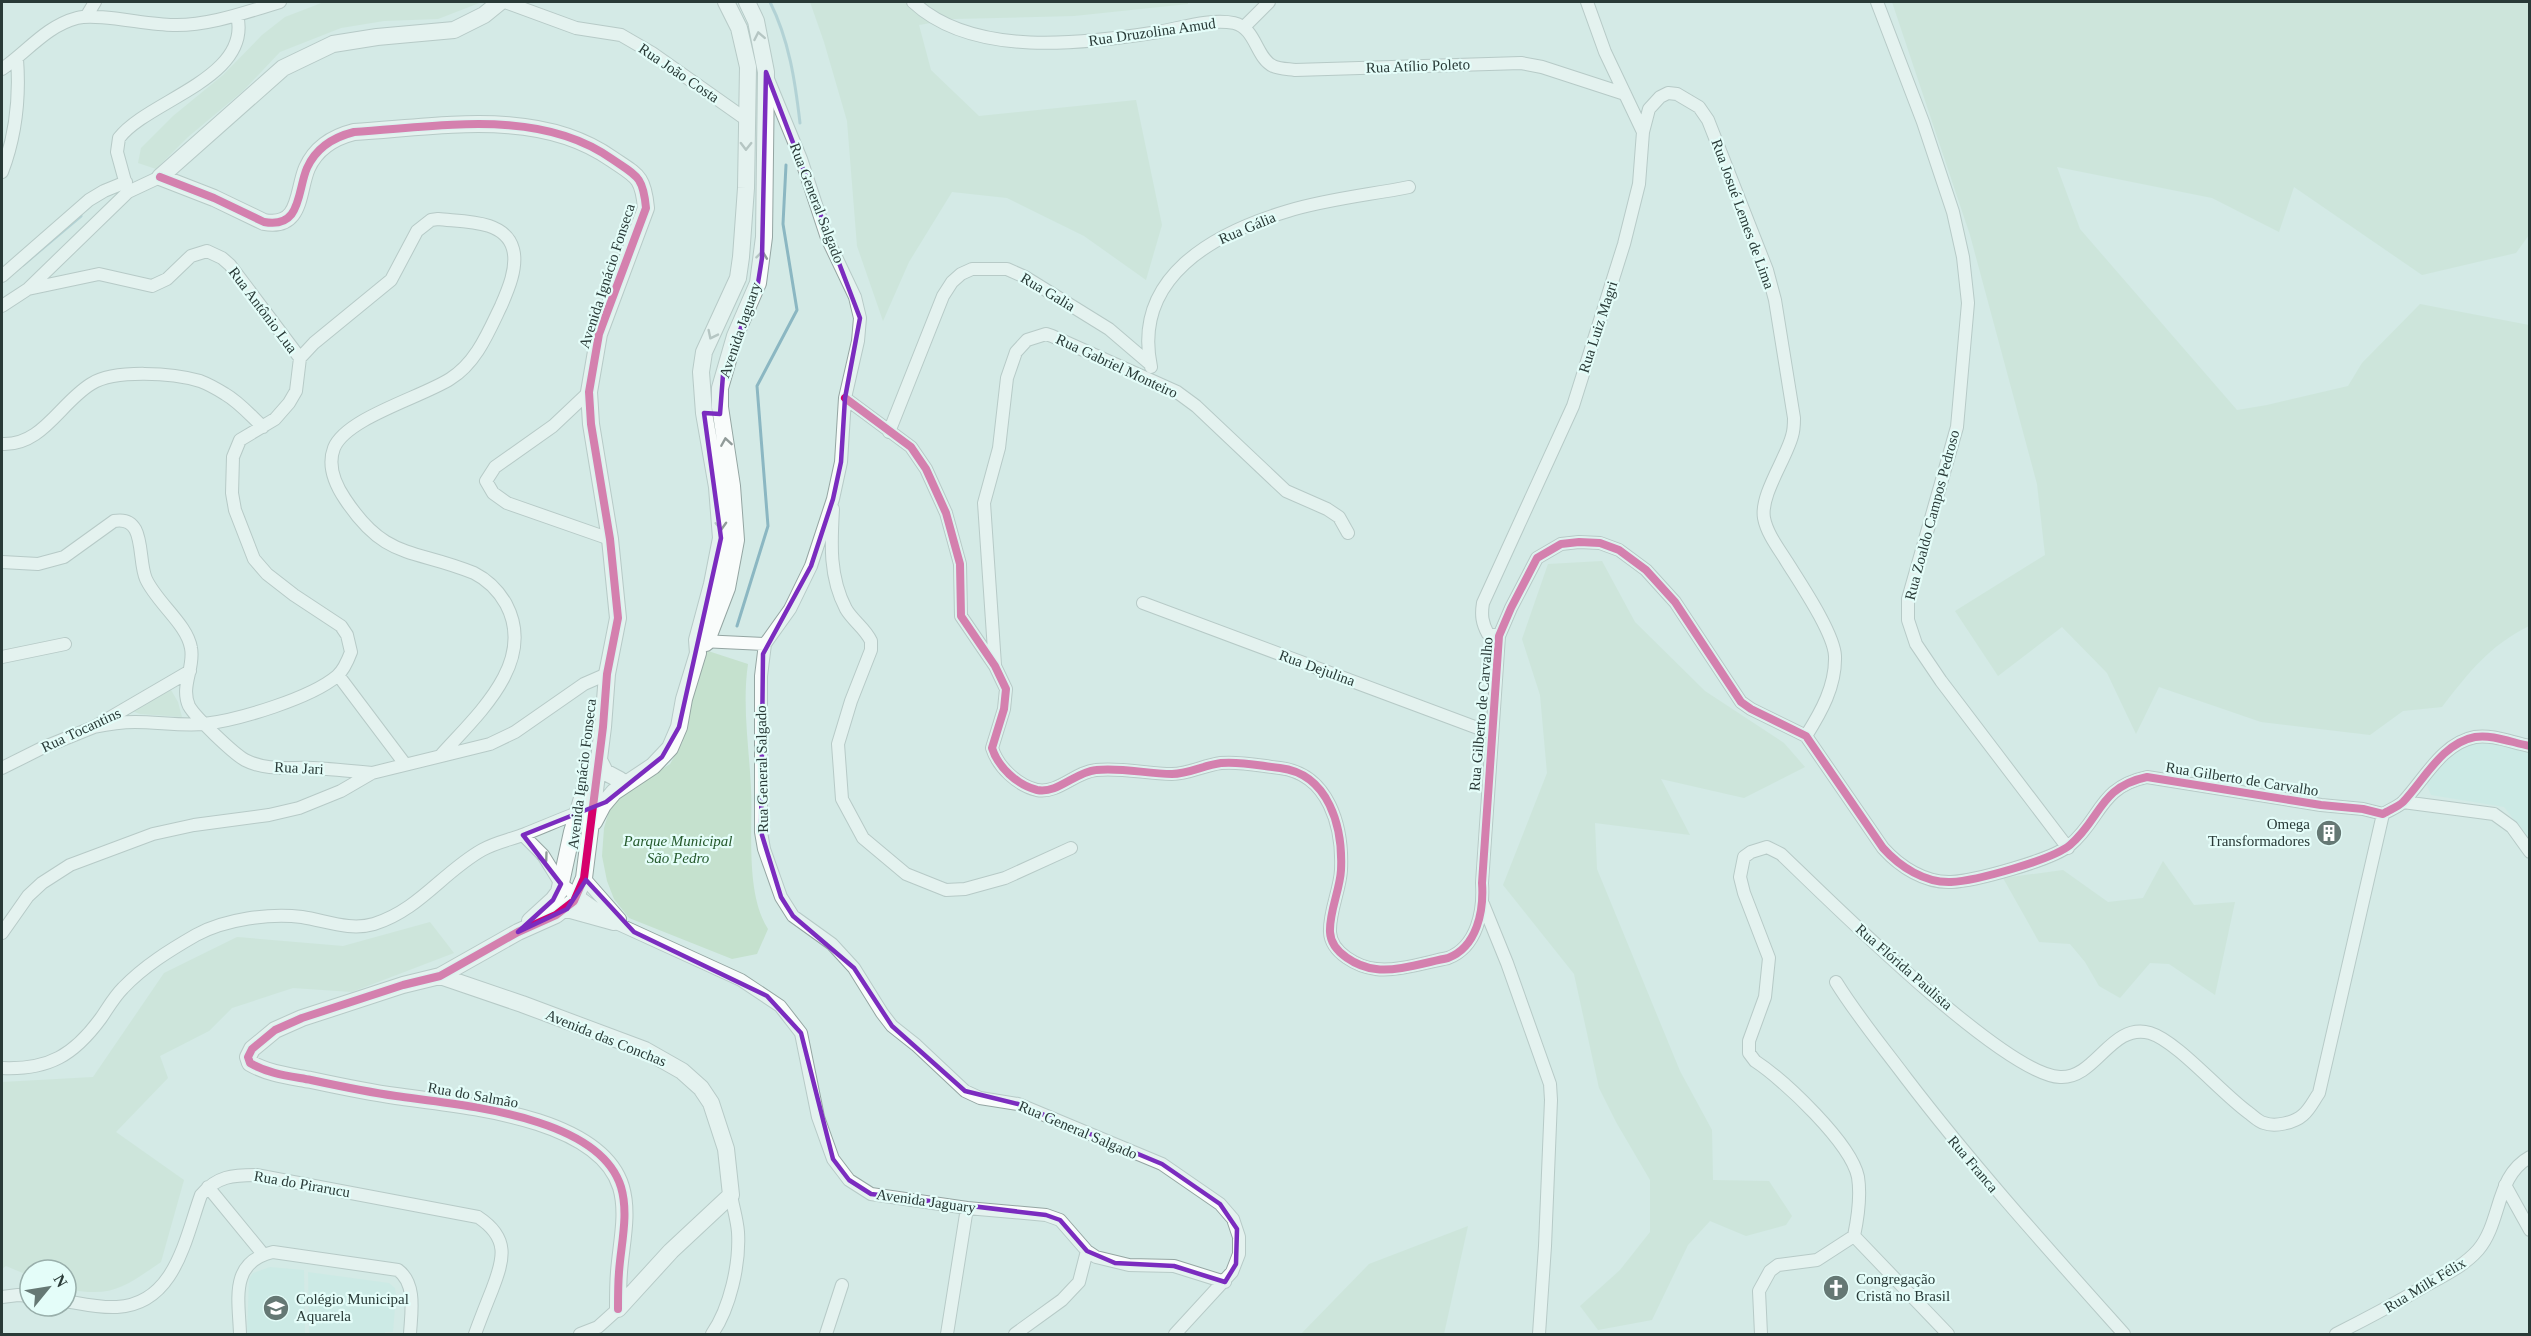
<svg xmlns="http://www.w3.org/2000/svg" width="2531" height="1336" font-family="'Times New Roman',serif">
  <rect width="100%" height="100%" fill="#d4eae6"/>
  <path fill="#c4eae4" d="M2471 740 2529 751V839L2504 807 2431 795 2426 783 2445 758Z
    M270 1267 304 1270 305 1334H247L249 1279 253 1273Z
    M308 1272 389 1283 395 1288 396 1295 393 1332H385V1334H309Z"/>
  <path fill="#c5e1ce" d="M324 2H482L438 19 384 21 341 28 280 52 243 91 188 137 156 169 138 163 141 148 173 116 223 75 262 35 285 17Z
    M810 2H1188V4L1074 16 953 19 919 25 931 70 979 116 1136 100 1162 225 1146 280 1084 236 1007 198 952 192 909 262 883 321 857 246 847 121 824 42Z
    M1892 2H2529V235L2516 253 2422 275 2294 187 2279 232 2212 198 2057 167 2080 229 2237 410 2267 405 2348 386 2362 363 2420 304 2529 325V626C2489 646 2469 672 2442 707L2403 711 2370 735 2261 722 2159 687 2136 734 2107 673 2062 627 1998 676 1955 611 2045 555 2037 484 1970 235Z
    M1602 561 1635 622 1705 691 1784 743 1805 767 1744 798 1661 779 1690 835 1595 823 1597 869 1680 1071 1712 1130 1713 1180 1769 1181 1792 1216 1786 1225 1746 1236 1710 1221 1688 1245 1652 1320 1598 1330 1580 1306 1620 1270 1650 1232V1180L1616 1122 1599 1088 1574 974 1503 885 1547 773 1540 695 1522 639 1548 564Z
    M702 649 748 664C742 705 749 746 751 788 753 830 745 893 768 929L757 954 732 959 629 918 614 899 607 881 602 856 604 828 610 808 623 793 670 764 682 743Z
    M171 690 178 702 182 717 140 714 132 711Z
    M2163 861 2194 905 2235 902 2215 995 2169 964 2150 963 2120 998 2099 986 2085 962 2070 944 2039 942 2003 878 2063 870 2108 902 2143 898Z
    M430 922 454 953 352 992 293 988 232 1008 209 1031 160 1056 168 1078 116 1132 184 1180 161 1262C124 1287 113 1298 66 1289V1270H30V1276L6 1266 2 1269V1082L93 1077 164 973 237 937 343 946Z
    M1468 1226 1444 1334H1301L1369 1264Z"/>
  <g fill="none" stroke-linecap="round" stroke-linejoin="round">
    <path stroke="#8bb7c2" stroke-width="3" d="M770 2C789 40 795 80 800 123
      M23 265 81 216
      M737 626 768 526 757 386 797 310 783 224 786 165"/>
    <g stroke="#94a5a2" stroke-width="14">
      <path id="street" d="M505 2 576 28 621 35 652 53 747 120
        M913 2C973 58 1083 44 1158 32 1181 28 1211 18 1234 23 1256 28 1256 58 1273 66 1279 69 1288 69 1295 70L1521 63 1542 67 1625 94
        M1587 2 1605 52 1643 132
        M1877 2 1923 122 1953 212 1963 257 1968 303 1957 427 1908 599V620L1916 644 1941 681 2068 848
        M86 17 95 2
        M1244 27 1269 2
        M2 69C26 53 46 26 77 18 98 13 148 25 173 25 209 26 246 12 280 2
        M768 79 801 159 827 238 855 297 860 318 858 341 845 398 841 462 833 499 811 566 790 609 765 644 761 676V832L764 849 781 897 793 916 832 944 854 968 882 1013 892 1026 916 1045 965 1091 980 1098 1018 1104 1162 1164 1220 1204 1233 1219 1239 1237V1254L1232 1272 1175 1334
        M2 172C16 135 20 98 17 59
        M128 192 117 152 119 138C148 100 253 78 237 15
        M2 276 89 200 104 191 126 182
        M28 289 99 274 152 286 167 279 191 256 207 251 222 258 230 265 300 358
        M2 306 28 289 128 192 160 177
        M1151 367C1132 277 1214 233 1288 211 1327 199 1369 195 1409 187
        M589 392 553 426 495 467 486 481 493 493 507 503 610 539
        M845 398 911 447 926 469 946 513 960 564 961 616 995 666 1006 689 1004 709 992 748C998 767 1017 785 1037 790 1058 794 1075 772 1096 770 1121 767 1147 774 1172 774 1189 774 1204 765 1221 763 1240 761 1261 766 1280 768 1329 774 1343 827 1341 870 1340 890 1329 912 1330 932 1331 953 1358 967 1376 969 1396 972 1427 962 1448 958 1477 947 1484 911 1482 883L1499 636 1511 608 1537 558 1561 544 1579 542 1600 543 1619 550 1646 570 1675 602 1741 702 1751 709 1806 736 1883 848C1900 867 1925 883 1951 882 1975 881 2052 860 2070 845 2101 819 2099 787 2147 777L2321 805 2363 809 2383 814C2389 810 2398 807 2403 802 2424 780 2442 743 2475 737 2492 734 2513 743 2530 746
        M889 432 943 296 952 282 961 274 972 269H1007L1025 277 1109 329 1150 364
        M2 444C42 446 60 403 91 384 115 369 173 373 200 381 208 384 217 389 225 394 239 402 251 416 263 427
        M833 509C831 543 829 577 846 609 853 621 865 628 871 641V650L851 701 838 744 842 799 863 838 906 874 946 890 965 889 1005 878 1071 848
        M2 562 38 564 64 557 114 521C147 515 137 559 146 579 157 603 187 624 191 648 195 668 180 686 189 706 195 717 234 754 245 760 266 771 290 767 313 768 332 769 352 771 372 773
        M1143 603 1491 733
        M1499 636 1488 634C1482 623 1481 615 1483 603L1573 406 1624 244 1639 184 1643 132 1649 109 1660 97 1668 93 1677 94 1699 107 1708 120 1767 270 1775 300 1794 418C1794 424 1794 430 1792 436 1786 459 1760 495 1764 518 1767 534 1779 549 1787 562 1800 583 1834 633 1835 656 1836 686 1821 712 1806 736
        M701 641 765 644
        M2 657 65 644
        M995 665 984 503 999 448 1007 378 1016 352 1027 340 1046 334 1052 336 1177 392 1196 406 1286 491 1327 509 1339 517 1348 533
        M338 675 405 764
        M94 727C108 724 121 722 135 722 158 722 181 726 204 724 239 720 311 698 337 676 344 670 348 660 351 652L347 635 341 626 294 595 267 574 254 559 235 510 232 493 233 457 240 440 275 419 289 403 296 391 300 358 314 343 391 280 417 231 431 220 438 219C462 222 505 219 513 249 518 267 508 290 501 306 488 333 476 363 450 379 422 397 346 418 334 448 327 466 335 484 345 499 386 561 413 548 474 573 488 580 498 590 506 604 537 662 478 714 442 754
        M2 768 42 748 94 727 190 671
        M2403 802 2494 814 2512 827 2530 852
        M523 835 543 855 561 884 614 922 741 980 780 1006 801 1033 818 1117 833 1159 849 1180 871 1194 967 1208 1046 1215 1060 1220 1087 1251 1096 1257 1129 1265 1174 1266 1225 1282
        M584 878 620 919
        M1483 904 1507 963 1550 1084 1551 1100 1545 1246 1539 1334
        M2 933 28 896 42 883 70 865 153 834 194 825 269 815 299 808 341 791 372 773 490 744 515 732 584 684 607 674
        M1836 982C1857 1016 1882 1046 1906 1078 1974 1167 2049 1250 2124 1334
        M2 1068C49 1070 74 1055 101 1018 108 1008 114 997 123 988 144 966 170 950 196 935 225 919 270 913 302 917 327 921 350 931 374 924 419 910 443 872 482 850 496 842 510 840 525 834 543 827 561 819 580 812
        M2505 1185 2530 1230
        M208 1187 263 1254
        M1854 1236 1948 1334
        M2 1297 18 1295 30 1296
        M66 1301C83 1304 100 1308 117 1307 175 1304 185 1239 201 1195 217 1176 233 1175 256 1175L478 1217C510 1238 504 1259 492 1290 486 1305 480 1320 475 1334
        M240 1334C239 1300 229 1262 273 1252L398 1270C417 1284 411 1314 410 1334
        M580 1334 598 1327 618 1309
        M712 1334C730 1308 740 1264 738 1232 737 1219 733 1207 731 1195
        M826 1334 842 1285
        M947 1334 967 1208
        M1015 1334 1062 1300 1079 1282 1087 1251
        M1761 1334 1759 1291 1770 1271 1778 1265 1817 1260 1854 1236C1858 1217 1861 1196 1858 1177 1851 1143 1784 1080 1755 1061L1749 1053V1041L1765 997 1769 958 1744 893 1740 877 1744 857 1751 852 1767 847 1781 854C1828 899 2004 1075 2060 1077 2096 1079 2111 1022 2150 1033 2177 1041 2222 1094 2249 1113 2253 1116 2259 1122 2264 1123 2275 1127 2294 1123 2303 1115 2310 1109 2314 1100 2319 1093L2383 814
        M2336 1334C2366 1319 2396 1303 2425 1286 2443 1276 2464 1266 2478 1250 2502 1222 2495 1176 2530 1157"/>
    </g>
    <g stroke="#94a5a2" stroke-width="18">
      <path id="secondary" d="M500 2 484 15 454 30 377 37 333 44 283 68 160 177 214 198 264 222C302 229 297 191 307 168 316 148 334 137 354 132 438 127 539 107 612 159 637 176 643 176 646 208L599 334 589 392 591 424 610 539 618 618 607 674 603 727 584 878 574 901 556 915 518 932 440 976 403 985 302 1018 275 1030 252 1049 248 1057 250 1063C269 1074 290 1076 311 1080 339 1086 367 1092 396 1096 458 1105 599 1115 621 1187 629 1214 621 1244 619 1272 618 1284 618 1297 618 1309
        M706 643 727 588 736 540 732 486 720 407V388L735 336 758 283 764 237 766 72 756 21 747 2
        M599 760 605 772 620 780
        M594 822 603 805 614 792 653 766 670 748 679 727 684 699 698 653 697 640 712 584 721 538 717 487 704 413 701 372 704 352 738 278 741 257 746 188 748 67 739 28 726 2
        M567 909 614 922
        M530 921 553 900 559 892 572 832 585 788
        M440 976 522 1004 645 1050 682 1071 701 1088 711 1103 726 1149 731 1195 671 1251 618 1309"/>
    </g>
    <use href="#street" stroke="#f9fcfb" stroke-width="12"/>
    <use href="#secondary" stroke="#f9fcfb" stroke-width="16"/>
    <g stroke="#e4fdf9" stroke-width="11">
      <path id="cycleway" d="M160 177 214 198 264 222C302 229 297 191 307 168 316 148 334 137 354 132 438 127 539 107 612 159 637 176 643 176 646 208L599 334 589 392 591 424 610 539 618 618 607 674 603 727 584 878 574 901 556 915 518 932 440 976 403 985 302 1018 275 1030 252 1049 248 1057 250 1063C269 1074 290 1076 311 1080 339 1086 367 1092 396 1096 458 1105 599 1115 621 1187 629 1214 621 1244 619 1272 618 1284 618 1297 618 1309
        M845 398 911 447 926 469 946 513 960 564 961 616 995 666 1006 689 1004 709 992 748C998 767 1017 785 1037 790 1058 794 1075 772 1096 770 1121 767 1147 774 1172 774 1189 774 1204 765 1221 763 1240 761 1261 766 1280 768 1329 774 1343 827 1341 870 1340 890 1329 912 1330 932 1331 953 1358 967 1376 969 1396 972 1427 962 1448 958 1477 947 1484 911 1482 883L1499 636 1511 608 1537 558 1561 544 1579 542 1600 543 1619 550 1646 570 1675 602 1741 702 1751 709 1806 736 1883 848C1900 867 1925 883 1951 882 1975 881 2052 860 2070 845 2101 819 2099 787 2147 777L2321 805 2363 809 2383 814C2389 810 2398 807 2403 802 2424 780 2442 743 2475 737 2492 734 2513 743 2530 746"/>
    </g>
    <use href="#cycleway" stroke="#d6006c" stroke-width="8"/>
  </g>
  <defs><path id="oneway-chevron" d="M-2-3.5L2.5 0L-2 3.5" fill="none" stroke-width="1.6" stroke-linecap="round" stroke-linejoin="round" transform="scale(1.5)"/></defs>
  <g stroke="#919b99">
    <use href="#oneway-chevron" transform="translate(759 36) rotate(-101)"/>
    <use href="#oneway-chevron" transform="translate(746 146) rotate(91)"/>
    <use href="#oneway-chevron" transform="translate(762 255) rotate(-83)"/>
    <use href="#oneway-chevron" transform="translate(712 335) rotate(116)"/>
    <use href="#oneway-chevron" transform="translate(726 442) rotate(-99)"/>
    <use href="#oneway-chevron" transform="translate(721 526) rotate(88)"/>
    <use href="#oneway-chevron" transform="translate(544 858) rotate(54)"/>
  </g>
  <path d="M0 0H2531V1336H0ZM766 72 860 318 845 398 841 462 833 499 811 566 763 654 761 832 781 897 793 916 854 968 892 1026 965 1091 1018 1104 1162 1164 1220 1204 1237 1229 1236 1264 1225 1282 1174 1266 1115 1263 1087 1251 1060 1220 1046 1215 871 1194 849 1180 833 1159 801 1033 767 996 634 932 586 880 567 909 518 932 553 900 561 884 523 835 606 802 662 757 679 727 721 538 704 413 720 414 723 375 758 283 762 258Z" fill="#d4eae6" fill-opacity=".55" fill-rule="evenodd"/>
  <path fill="none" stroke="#7b2cbf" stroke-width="4.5" stroke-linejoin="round" d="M766 72 860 318 845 398 841 462 833 499 811 566 763 654 761 832 781 897 793 916 854 968 892 1026 965 1091 1018 1104 1162 1164 1220 1204 1237 1229 1236 1264 1225 1282 1174 1266 1115 1263 1087 1251 1060 1220 1046 1215 871 1194 849 1180 833 1159 801 1033 767 996 634 932 586 880 567 909 518 932 553 900 561 884 523 835 606 802 662 757 679 727 721 538 704 413 720 414 723 375 758 283 762 258Z"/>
  <defs>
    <g id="building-disc" transform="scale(1.35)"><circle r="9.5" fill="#657874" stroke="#e4fdf9"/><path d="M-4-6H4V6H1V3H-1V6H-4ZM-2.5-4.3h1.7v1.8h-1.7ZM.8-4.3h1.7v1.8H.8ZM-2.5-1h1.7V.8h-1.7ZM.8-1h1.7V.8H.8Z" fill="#fff"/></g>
    <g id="church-disc" transform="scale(1.35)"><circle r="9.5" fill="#657874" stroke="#e4fdf9"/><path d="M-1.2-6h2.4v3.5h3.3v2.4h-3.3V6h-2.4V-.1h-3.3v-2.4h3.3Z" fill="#fff"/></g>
    <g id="school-disc" transform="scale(1.35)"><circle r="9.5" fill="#657874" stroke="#e4fdf9"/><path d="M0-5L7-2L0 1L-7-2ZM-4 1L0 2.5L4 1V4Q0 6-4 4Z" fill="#fff"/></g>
  </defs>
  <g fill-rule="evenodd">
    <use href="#building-disc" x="2329" y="833"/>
    <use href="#church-disc" x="1836" y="1288"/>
    <use href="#school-disc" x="276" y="1308"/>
  </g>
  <g text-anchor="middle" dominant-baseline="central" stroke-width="4.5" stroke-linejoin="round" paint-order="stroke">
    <g font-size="15" fill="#293a37" stroke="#e4fdf9">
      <text transform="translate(1152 32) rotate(-8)">Rua Druzolina Amud</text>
      <text transform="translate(1418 66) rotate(-2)">Rua Atílio Poleto</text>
      <text transform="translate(679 73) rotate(34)">Rua João Costa</text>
      <text transform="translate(817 203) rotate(69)">Rua General Salgado</text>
      <text transform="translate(1743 214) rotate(70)">Rua Josué Lemes de Lima</text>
      <text transform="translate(1247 228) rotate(-23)">Rua Gália</text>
      <text transform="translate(607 276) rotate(-72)">Avenida Ignácio Fonseca</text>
      <text transform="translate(1048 292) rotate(31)">Rua Galia</text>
      <text transform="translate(263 310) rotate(53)">Rua Antônio Lua</text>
      <text transform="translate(1598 327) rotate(-72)">Rua Luiz Magri</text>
      <text transform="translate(740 330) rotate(-71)">Avenida Jaguary</text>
      <text transform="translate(1117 366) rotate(25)">Rua Gabriel Monteiro</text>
      <text transform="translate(1932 515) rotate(-75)">Rua Zoaldo Campos Pedroso</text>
      <text transform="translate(1317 668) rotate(20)">Rua Dejulina</text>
      <text transform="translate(1481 714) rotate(-85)">Rua Gilberto de Carvalho</text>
      <text transform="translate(81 730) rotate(-25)">Rua Tocantins</text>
      <text transform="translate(299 768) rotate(3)">Rua Jari</text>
      <text transform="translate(762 769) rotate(-91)">Rua General Salgado</text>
      <text transform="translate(582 774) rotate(-83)">Avenida Ignácio Fonseca</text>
      <text transform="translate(2242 779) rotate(9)">Rua Gilberto de Carvalho</text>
      <text transform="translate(1904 967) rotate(41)">Rua Flórida Paulista</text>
      <text transform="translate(606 1038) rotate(22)">Avenida das Conchas</text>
      <text transform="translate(473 1095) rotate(10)">Rua do Salmão</text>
      <text transform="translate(1078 1130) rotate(23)">Rua General Salgado</text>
      <text transform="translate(1973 1164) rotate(50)">Rua Franca</text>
      <text transform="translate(302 1184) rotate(10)">Rua do Pirarucu</text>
      <text transform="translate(926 1201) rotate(8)">Avenida Jaguary</text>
      <text transform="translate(2425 1285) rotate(-31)">Rua Milk Félix</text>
    </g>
    <g font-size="15" fill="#293a37" stroke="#e4fdf9" text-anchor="start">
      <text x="2310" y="824" text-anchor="end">Omega<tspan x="2310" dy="17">Transformadores</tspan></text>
      <text x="1856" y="1279">Congregação<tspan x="1856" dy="17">Cristã no Brasil</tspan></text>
      <text x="296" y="1299">Colégio Municipal<tspan x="296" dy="17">Aquarela</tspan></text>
    </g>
    <g font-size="15" font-style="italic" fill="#25592c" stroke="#e4fdf9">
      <text x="678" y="841">Parque Municipal<tspan x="678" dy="17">São Pedro</tspan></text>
    </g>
  </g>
  <rect width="2531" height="1336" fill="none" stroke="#293a37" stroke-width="6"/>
  <g transform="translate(48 1288) rotate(60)"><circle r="28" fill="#e4fdf9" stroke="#99afab" stroke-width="1.5"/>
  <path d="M0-4.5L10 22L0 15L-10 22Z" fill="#657874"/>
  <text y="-9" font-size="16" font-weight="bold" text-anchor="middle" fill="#293a37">N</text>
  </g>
</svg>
